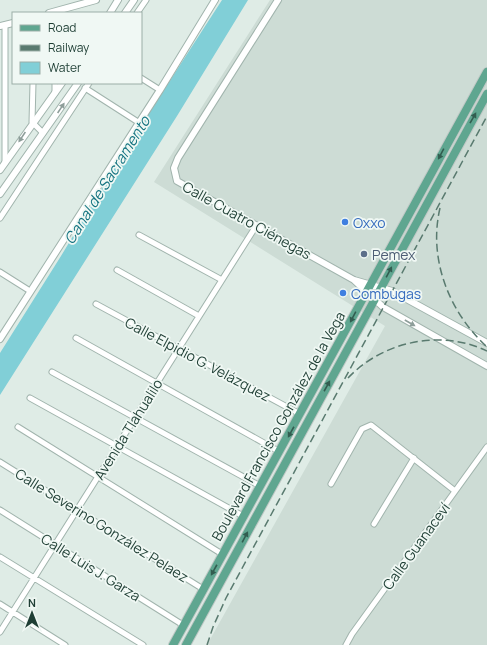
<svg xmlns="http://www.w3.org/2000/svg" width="487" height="645" font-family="Manrope,sans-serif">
  <rect width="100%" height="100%" fill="#dfece6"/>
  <path fill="#cddcd5" d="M270 0H487V645H207L385 326 154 182Z"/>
  <path fill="#81cfd7" d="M222 0H248L177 116 0 395V353L61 256 125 150Z"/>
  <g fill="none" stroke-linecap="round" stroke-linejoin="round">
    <g stroke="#a1b4ad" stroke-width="7">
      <path id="minor" d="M137 13 146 0
        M5 25V163
        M141 78 160 90
        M33 83 32 122 43 133
        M55 83V93
        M85 88 138 122
        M0 218 89 83
        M139 235 222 280
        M117 270 199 316
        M0 272 30 291
        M96 304 300 414
        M76 338 280 452
        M52 372 260 486
        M30 398 243 516
        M18 427 222 554
        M0 462 203 589
        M331 484 362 429 371 425 455 491
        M0 510 183 625
        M374 524 414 458
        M0 557 143 645
        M0 604 65 645
        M0 632 256 226
        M346 645 352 634 487 447"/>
    </g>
    <g stroke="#a1b4ad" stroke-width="8">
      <path id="tertiary" d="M278 0 178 158 174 168 177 181 354 280 392 291 487 343
        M49 13 96 0
        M110 13 118 0
        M125 13 134 0
        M0 26 13 23
        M0 170 62 83
        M0 194 78 83
        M354 280 383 307 487 366
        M0 339 160 90 215 0"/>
    </g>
    <g stroke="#c0c9c6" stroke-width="10">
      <path id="primary" d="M173 645 487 72
        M186 645 487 94"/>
    </g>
    <use href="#minor" stroke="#fff" stroke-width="5"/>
    <use href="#tertiary" stroke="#fff" stroke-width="6"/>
    <use href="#primary" stroke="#5fa690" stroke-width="8"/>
    <path stroke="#597a6f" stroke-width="1.5" stroke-dasharray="8 4" stroke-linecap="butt" d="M440 208C428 259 449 312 487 347
      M348 378C383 341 441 329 487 351
      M207 645 213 627 226 598 487 116"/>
  </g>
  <defs><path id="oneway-solid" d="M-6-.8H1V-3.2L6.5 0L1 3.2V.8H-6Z"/></defs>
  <g fill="#8e9e9a">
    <use href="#oneway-solid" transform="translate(61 108) rotate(-56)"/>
    <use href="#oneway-solid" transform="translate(22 137) rotate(124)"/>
    <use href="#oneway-solid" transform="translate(410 323) rotate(30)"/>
  </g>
  <g fill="#325d50">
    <use href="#oneway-solid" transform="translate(473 118) rotate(-60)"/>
    <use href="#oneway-solid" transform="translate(441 154) rotate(118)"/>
    <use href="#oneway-solid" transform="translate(389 272) rotate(-62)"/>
    <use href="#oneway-solid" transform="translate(353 317) rotate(118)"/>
    <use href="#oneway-solid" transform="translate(327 386) rotate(-61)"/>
    <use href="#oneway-solid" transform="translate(291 432) rotate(119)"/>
    <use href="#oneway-solid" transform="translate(245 537) rotate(-62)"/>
    <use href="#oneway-solid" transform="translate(214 570) rotate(119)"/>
  </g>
  <g fill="#3f7fe0" stroke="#f0f8f4" stroke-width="1.5">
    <circle cx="345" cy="222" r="4"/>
    <circle cx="343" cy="293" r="4"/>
  </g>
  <circle fill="#5c6f8a" stroke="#f0f8f4" stroke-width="1.5" cx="364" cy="254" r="4"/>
  <g text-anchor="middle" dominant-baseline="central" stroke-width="3.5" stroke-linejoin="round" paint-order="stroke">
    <g font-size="14" fill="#1e3e34" stroke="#f0f8f4">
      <text transform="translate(247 220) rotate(29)">Calle Cuatro Ciénegas</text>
      <text transform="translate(198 359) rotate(28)">Calle Elpidio G. Velázquez</text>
      <text transform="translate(278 426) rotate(-61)">Boulevard Francisco González de la Vega</text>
      <text transform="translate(128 429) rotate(-58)">Avenida Tlahualilo</text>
      <text transform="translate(102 525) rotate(32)">Calle Severino González Pelaez</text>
      <text transform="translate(416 546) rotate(-54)">Calle Guanaceví</text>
      <text transform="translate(91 567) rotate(32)">Calle Luis J. Garza</text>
    </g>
    <g font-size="14" fill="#366cbe" stroke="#f0f8f4" text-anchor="start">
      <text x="353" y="222">Oxxo</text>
      <text x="351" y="293">Combugas</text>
    </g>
    <g font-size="14" fill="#4e5e75" stroke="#f0f8f4" text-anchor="start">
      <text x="372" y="254">Pemex</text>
    </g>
    <g font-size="15" font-style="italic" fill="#137380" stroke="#f0f8f4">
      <text transform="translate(107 180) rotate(-58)">Canal de Sacramento</text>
    </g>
  </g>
  <rect x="12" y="12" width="130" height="72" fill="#f0f8f4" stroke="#9caea7"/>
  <rect x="20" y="25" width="20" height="6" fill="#5fa690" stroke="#9caea7"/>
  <text x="48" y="32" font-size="12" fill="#1e3e34">Road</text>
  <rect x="20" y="45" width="20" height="6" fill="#597a6f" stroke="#9caea7"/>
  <text x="48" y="52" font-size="12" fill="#1e3e34">Railway</text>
  <rect x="20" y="62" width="20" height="12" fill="#81cfd7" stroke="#9caea7"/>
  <text x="48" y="72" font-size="12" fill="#1e3e34">Water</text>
  <g transform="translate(32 613)" stroke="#f0f8f4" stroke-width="3" paint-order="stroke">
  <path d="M0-3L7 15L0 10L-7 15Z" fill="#1e3e34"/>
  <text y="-6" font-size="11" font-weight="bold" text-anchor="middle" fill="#1e3e34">N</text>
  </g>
</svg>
